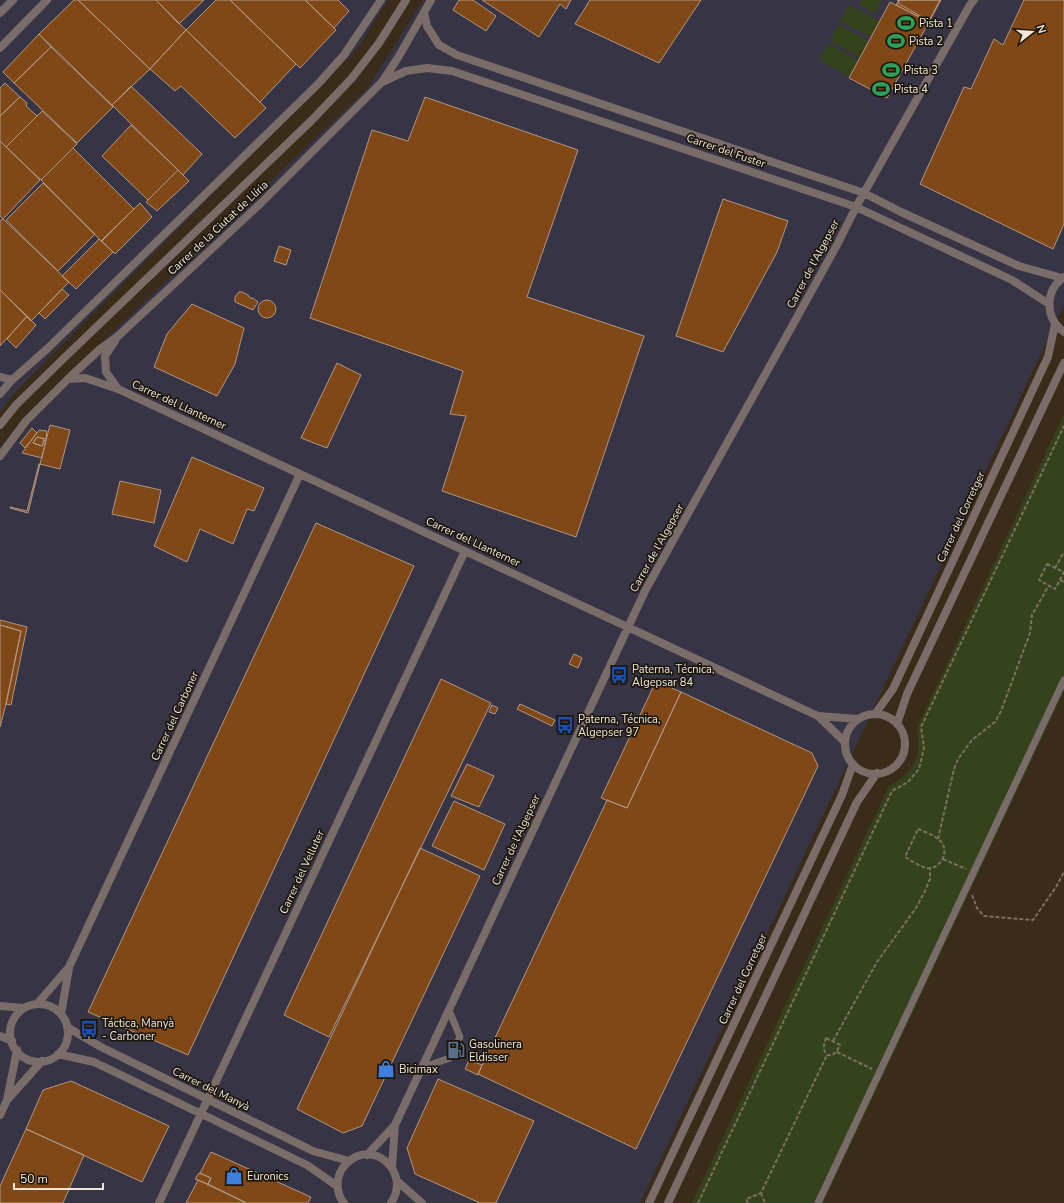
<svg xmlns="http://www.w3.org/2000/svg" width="1064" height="1203" font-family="'Nunito Sans',sans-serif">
  <rect width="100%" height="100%" fill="#3a2c18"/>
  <path fill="#363445" d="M0 0H388L358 48 19 388 0 412Z
    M423 0H1064V305L640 1203H0V447L29 412 367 89Z"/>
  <path fill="#34431b" d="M862 0H882L875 14 859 5Z
    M849 5 879 21 871 37 840 21Z
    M838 25 869 41 861 58 830 41Z
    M828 44 858 60 850 77 819 60Z
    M1064 414V691L823 1203H692L889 786C903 779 916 768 918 750 919 743 917 735 917 728Z"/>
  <path fill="#804816" stroke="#b09785" d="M74 0H78L150 69 112 105 39 34Z
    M78 0H156L186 30 150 69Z
    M156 0H204L179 24Z
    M216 0H230L296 64 260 102 186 30Z
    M230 0H305L336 30 300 68Z
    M305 0H338L349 11 334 28Z
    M459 0H473L496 16 486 31 453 10Z
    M482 0H571L566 9 560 4 539 37Z
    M590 0H701L659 63 575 24Z
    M897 0H940L929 21 898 3 899 1Z
    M899 0H941L929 22 896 5Z
    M1024 0H1064V224L1053 249 920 184 964 87 971 89 994 39 1003 45Z
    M890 2 929 22 887 98 849 78Z
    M186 30 266 108 235 138 181 86 175 91 150 69Z
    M39 34 51 47 14 83 3 72Z
    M51 47 113 107 77 143 14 83Z
    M5 83 20 97 0 116V88Z
    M131 86 202 154 183 175 112 105Z
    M20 97 27 103 26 106 37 116 6 147 0 141V116Z
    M425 97 578 150 527 297 644 336 576 537 442 491 466 416 450 414 463 371 310 318 372 130 408 141Z
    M42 111 77 144 41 180 6 147Z
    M131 125 178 170 148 200 102 156Z
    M0 141 40 180 3 219 0 216Z
    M73 148 134 209 101 241 41 180Z
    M178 170 189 181 157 211 146 202Z
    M43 183 95 234 58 271 6 220Z
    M723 199 788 221 777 252 723 352 676 336Z
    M140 203 152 217 115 254 102 241Z
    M3 219 69 282 31 321 0 290V221Z
    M99 239 113 252 76 289 62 276Z
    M279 246 291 250 286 265 274 261Z
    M62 289 69 295 45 319 39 313Z
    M0 290 27 316 0 346Z
    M239 292H242L248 295 250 298H253L258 302 253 310 235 302V297Z
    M258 309a9 9 0 1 1 18 0a9 9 0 1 1-18 0Z
    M192 304 244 328 235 364 217 396 154 367 167 334Z
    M27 316 36 325 16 348 7 339Z
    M337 363 361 375 327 448 301 438Z
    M50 425 70 430 60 469 40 464Z
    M32 428 37 433 25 448 20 443Z
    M39 430 47 431 46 439 37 437 33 443 42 446 45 440H46L42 458 22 453Z
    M37 437 44 439 42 446 33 443Z
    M192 457 264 488 254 511 247 509 233 544 200 529 187 562 154 546Z
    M39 464H40L28 513 10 508V507L27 511Z
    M120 481 161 490 154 523 112 514Z
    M316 523 414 566 188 1055 88 1012Z
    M0 620 27 627 11 705 6 704 21 631 0 625Z
    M0 625 21 631 6 704 0 727Z
    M574 654 582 658 578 668 569 664Z
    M441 679 491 703 329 1037 284 1015Z
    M656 681 681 692 627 808 601 798Z
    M681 692 812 753 818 766 636 1149 478 1074 607 800 627 808Z
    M520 704 555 720 552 726 517 709Z
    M492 705 498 708 495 714 489 712Z
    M467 764 494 776 479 807 451 796Z
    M454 801 505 824 484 870 432 846Z
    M420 848 480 876 362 1126 343 1133 297 1109Z
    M469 1060 482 1065 478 1075 465 1069Z
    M438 1079 534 1121 496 1203H480L415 1174 407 1148Z
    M71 1081 169 1126 142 1182 26 1129 43 1090Z
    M26 1129 84 1155 63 1203H0V1186Z
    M211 1152 311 1197 308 1203H247L208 1184 211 1178 200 1173Z
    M199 1173 211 1178 208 1184 195 1179Z
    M198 1180 246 1203H186Z"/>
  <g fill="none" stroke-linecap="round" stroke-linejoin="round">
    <path stroke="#7c705e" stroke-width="2" stroke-dasharray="4 2" stroke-linecap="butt" d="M1047 564 1064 572 1055 589 1039 580Z
      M1055 568 1064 552
      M1060 580 1064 582
      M918 829C925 832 937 836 942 843 949 853 940 869 928 868 920 867 912 861 905 857Z
      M938 839 954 769 958 759 972 740 995 722 1001 711 1030 633 1032 615 1049 585
      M943 859 966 869
      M972 895 977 908 984 916 1033 920 1056 887 1064 872
      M826 1038 840 1045C837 1052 834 1056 827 1055 822 1049 824 1045 826 1038Z
      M833 1041 877 962 916 908 924 893 930 879V868
      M837 1052 872 1069
      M761 1193 765 1203
      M698 1203 892 791 908 782 919 769 924 748 921 727 1064 426
      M748 1203 746 1199 761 1193 827 1055"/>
    <path stroke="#7a6d69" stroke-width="7" d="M421 1068 450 1058 460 1037 449 1010
      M818 1203 1064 680"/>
    <path stroke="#7a6d69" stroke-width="8" d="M424 12 427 26 439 45 457 55 864 193 901 212 1019 266 1062 278
      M0 13 13 0
      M0 48 47 0
      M382 82 406 71 427 68 452 71 856 207 1012 280 1049 304
      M1064 277C1044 291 1045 319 1064 332
      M115 341 105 356 106 372 118 389
      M0 377 12 380
      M68 379 85 378 118 389 818 716 845 742
      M0 394 12 380 47 349 318 84 344 55 381 0
      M0 456 26 421 68 379 100 349 117 337 261 203 382 82 399 56 431 0
      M875 714 893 689 1048 357 1055 324
      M845 744a30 30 0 1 1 60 0a30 30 0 1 1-60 0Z
      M818 716 858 719
      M897 724 907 694 1064 363
      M37 1004 69 967 300 474
      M10 1033a29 29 0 1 1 58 0a29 29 0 1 1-58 0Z
      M0 1006 24 1008
      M61 1014 69 968
      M67 1027 101 1047 313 1151 349 1161
      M0 1036 12 1041
      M58 1054 94 1062 307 1165 337 1186
      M7 1100 42 1061
      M0 1115 7 1100 17 1050
      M367 1155 395 1125 645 591 837 245 856 207 970 5 974 0
      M392 1167 395 1125
      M397 1181 422 1203
      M159 1203 465 551
      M344 1203C338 1196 337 1188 338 1180 339 1173 342 1168 346 1164 372 1137 412 1172 391 1203
      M649 1203 842 795 853 764
      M668 1203 857 802 877 773"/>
    <path stroke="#7a6d69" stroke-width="8" d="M0 425 16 405 61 361 312 120 352 78 379 43 406 0"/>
  </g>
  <defs>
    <g id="stadium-bare" transform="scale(1.38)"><path d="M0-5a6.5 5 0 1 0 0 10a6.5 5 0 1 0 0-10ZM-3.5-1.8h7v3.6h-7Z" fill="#2e9e5b" stroke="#1c160d" stroke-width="2.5" paint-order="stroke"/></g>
    <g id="bus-bare" transform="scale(1.38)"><path d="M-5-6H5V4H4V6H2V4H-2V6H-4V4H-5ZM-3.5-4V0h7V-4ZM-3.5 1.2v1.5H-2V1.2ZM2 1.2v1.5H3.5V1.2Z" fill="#1a4fb4" stroke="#1c160d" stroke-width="2.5" paint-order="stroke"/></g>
    <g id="fuel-bare" transform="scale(1.38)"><path d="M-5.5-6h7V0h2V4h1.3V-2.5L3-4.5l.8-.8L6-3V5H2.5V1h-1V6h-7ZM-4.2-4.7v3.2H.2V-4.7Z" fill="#5c6f8a" stroke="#1c160d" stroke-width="2.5" paint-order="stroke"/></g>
    <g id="shop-bare" transform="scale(1.38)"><path d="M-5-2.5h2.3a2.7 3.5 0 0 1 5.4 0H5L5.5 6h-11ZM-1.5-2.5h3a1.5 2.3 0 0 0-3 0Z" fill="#3f7fe0" stroke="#1c160d" stroke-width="2.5" paint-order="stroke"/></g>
  </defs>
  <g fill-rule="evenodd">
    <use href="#stadium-bare" x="906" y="23"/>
    <use href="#stadium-bare" x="896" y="41"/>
    <use href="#stadium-bare" x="891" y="70"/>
    <use href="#stadium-bare" x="881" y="89"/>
    <use href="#bus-bare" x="619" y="675"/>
    <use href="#bus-bare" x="565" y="725"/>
    <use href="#bus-bare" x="89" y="1029"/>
    <use href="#fuel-bare" x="456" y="1050"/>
    <use href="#shop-bare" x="386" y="1069"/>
    <use href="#shop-bare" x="234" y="1176"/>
  </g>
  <g text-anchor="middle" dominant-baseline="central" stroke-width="3.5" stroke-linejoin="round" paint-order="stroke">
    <g font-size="11" fill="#efe6d9" stroke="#1c160d" text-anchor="start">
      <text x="919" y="23">Pista 1</text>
      <text x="909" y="41">Pista 2</text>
      <text x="904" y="70">Pista 3</text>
      <text x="894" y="89">Pista 4</text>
      <text x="632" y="669">Paterna, Técnica,<tspan x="632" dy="13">Algepsar 84</tspan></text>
      <text x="578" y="719">Paterna, Técnica,<tspan x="578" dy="13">Algepser 97</tspan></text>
      <text x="102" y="1023">Táctica, Manyà<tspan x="102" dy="13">- Carboner</tspan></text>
      <text x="469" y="1044">Gasolinera<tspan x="469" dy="13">Eldisser</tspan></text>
      <text x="399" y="1069">Bicimax</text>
      <text x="247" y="1176">Euronics</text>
    </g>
    <g font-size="11" fill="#efe6d9" stroke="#1c160d">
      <text transform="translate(726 151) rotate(19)">Carrer del Fuster</text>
      <text transform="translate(218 228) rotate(-43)">Carrer de la Ciutat de Llíria</text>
      <text transform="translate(813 264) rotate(-62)">Carrer de l'Algepser</text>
      <text transform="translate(179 405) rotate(25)">Carrer del Llanterner</text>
      <text transform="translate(961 517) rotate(-65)">Carrer del Corretger</text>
      <text transform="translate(473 542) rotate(25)">Carrer del Llanterner</text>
      <text transform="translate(657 548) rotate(-61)">Carrer de l'Algepser</text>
      <text transform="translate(175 716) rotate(-65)">Carrer del Carboner</text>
      <text transform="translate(516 840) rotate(-65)">Carrer de l'Algepser</text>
      <text transform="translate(302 872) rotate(-65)">Carrer del Velluter</text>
      <text transform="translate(743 979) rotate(-65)">Carrer del Corretger</text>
      <text transform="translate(211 1089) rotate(26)">Carrer del Manyà</text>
    </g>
  </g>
  <g transform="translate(1032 32) rotate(73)" stroke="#1c160d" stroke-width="3" paint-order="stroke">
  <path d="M0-3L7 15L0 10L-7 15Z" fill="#efe6d9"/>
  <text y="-6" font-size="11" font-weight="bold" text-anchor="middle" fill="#efe6d9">N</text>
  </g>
  <path d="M14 1183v6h89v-6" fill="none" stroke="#efe6d9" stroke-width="2"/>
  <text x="20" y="1183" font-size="12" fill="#efe6d9" stroke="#1c160d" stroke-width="3" paint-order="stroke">50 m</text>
</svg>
